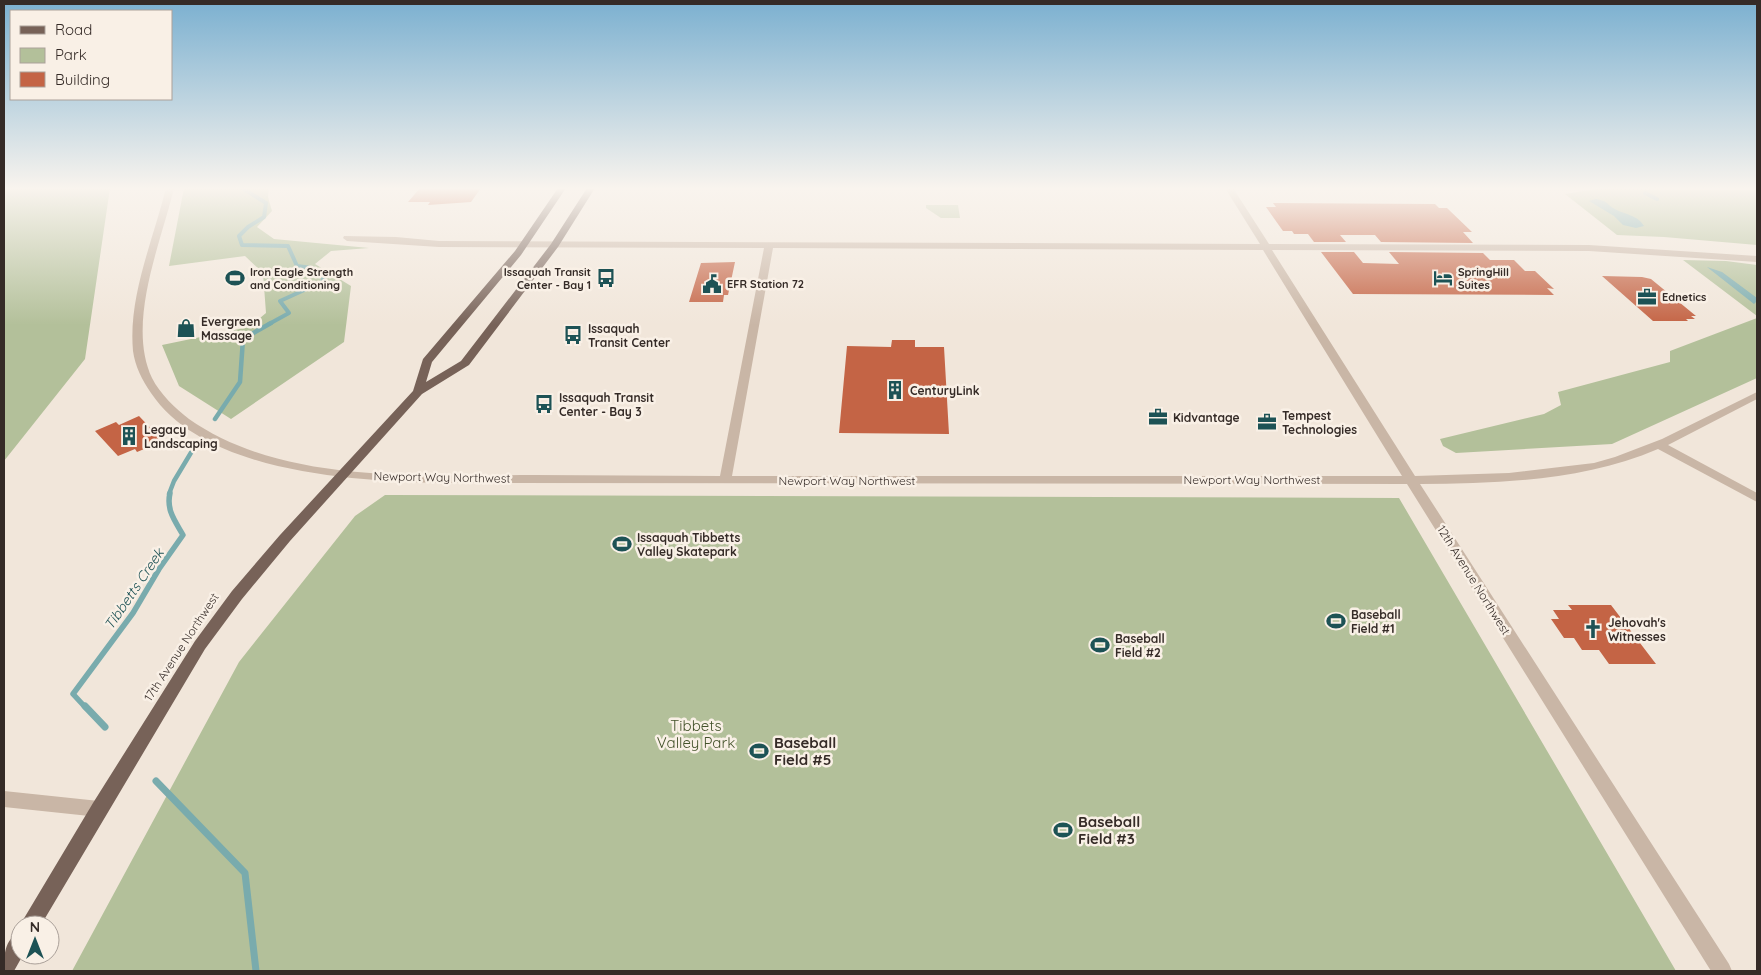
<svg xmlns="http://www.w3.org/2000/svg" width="1761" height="975" font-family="Quicksand,sans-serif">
  <rect width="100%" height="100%" fill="#f1e6da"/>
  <path fill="#b3c09a" d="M4 188H110L85 359 4 461Z
    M184 188H269L268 197 272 211 257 227 274 239 369 248 331 251 315 264 351 286 344 342 231 419 179 386 162 345 249 327 266 313 263 273 245 256 169 266Z
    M1596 189 1757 190V245L1664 237 1617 235 1565 194Z
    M926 205H958L960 218H941L926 208Z
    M1683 260 1726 261 1757 265V316Z
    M1757 318V378L1612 444 1456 453 1443 446 1440 439 1544 414 1561 405 1558 392 1670 362V351Z
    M385 495 1399 498 1676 971H72L239 662 355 516Z"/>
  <path fill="#79abad" d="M1596 199C1609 202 1604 202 1613 208 1624 215 1637 214 1644 226L1636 228 1623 225 1614 216 1589 201Z
    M1707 267 1722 272 1757 298V301L1754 304Z"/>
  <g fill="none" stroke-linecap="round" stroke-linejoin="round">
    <path stroke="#79abad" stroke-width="4" d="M242 188 266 203 264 217 248 227 239 236 242 245 288 246 297 266 312 268 325 273 322 282 280 301 289 313 269 324
      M1645 193 1657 199"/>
    <path stroke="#79abad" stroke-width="4.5" d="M215 419 240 382 243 339 271 323
      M169 494 174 481 192 451"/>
    <path stroke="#79abad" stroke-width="5.5" d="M86 708 73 694 133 613 159 569 183 535C175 521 166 510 170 493"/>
    <path stroke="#79abad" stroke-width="7" d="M85 706 105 727
      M156 781 245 873 256 971"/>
  </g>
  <path fill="#c46445" d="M420 188H481L471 202 428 205 430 202H408Z
    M1273 203 1435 204 1439 208H1447L1472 232H1463L1473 243 1381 242 1375 235H1340L1346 242H1314L1308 234H1294L1292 231H1283L1266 207H1276Z
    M1321 252H1354L1363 263 1399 264 1389 252 1483 253 1490 260H1514L1525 271H1535L1554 289 1547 288 1554 295 1353 294Z
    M735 262 728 295H724L723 302H689L701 263Z
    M1602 276 1642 277 1651 279 1696 316H1691L1695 319H1686L1688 321H1653Z
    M892 340H915V347H944L949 434 839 433 847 346 891 347Z
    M139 416 160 438 153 441 156 444 137 452 135 449 118 456 95 431 116 422 119 425Z
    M1568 605H1611L1656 664H1609L1599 650H1582L1574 638H1564L1551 619H1559L1553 610H1572Z"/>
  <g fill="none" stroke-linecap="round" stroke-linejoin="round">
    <path fill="#c9b6a6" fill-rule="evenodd" d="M166 188H174C161 243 126 323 152 378 160 394 175 408 189 419 283 485 423 475 533 475 595 475 657 476 720 476L764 248 439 247 347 241 343 238 344 236 396 237 439 241 1260 244 1225 188H1233L1269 244 1589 245 1757 256V262L1589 251 1272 250 1415 476 1509 473 1594 463 1615 457 1662 439 1757 392V399L1668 445 1757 493V502L1658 449C1583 481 1501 483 1420 484L1729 964 1732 971H1711L1407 484 442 483C353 481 205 473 151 393 142 380 135 366 133 351 128 296 153 241 166 188ZM773 248 1263 250 1402 476H732Z
      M4 791 99 801 105 803 108 809 105 815 99 817 4 807Z"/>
    <path fill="#776258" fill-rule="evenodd" d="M558 188H566L521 255 432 362 426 382 461 361 551 244 587 188H595L558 247 469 365 422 394 290 541 242 599 205 649 41 925H20L93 803 195 641 232 591 280 535 413 391 423 359 515 251Z
      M20 932V955H23L14 971H4C4 956 4 939 20 932Z"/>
  </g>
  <linearGradient id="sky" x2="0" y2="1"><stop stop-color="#7bb0d0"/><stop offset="0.58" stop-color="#f9f4ee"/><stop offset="1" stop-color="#f9f4ee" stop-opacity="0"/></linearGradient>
  <rect width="1761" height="325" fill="url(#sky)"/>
  <defs>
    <g id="stadium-bare" transform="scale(1.5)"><path d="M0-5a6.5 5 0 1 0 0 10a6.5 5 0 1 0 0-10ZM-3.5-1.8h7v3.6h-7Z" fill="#1d5255" stroke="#f9f0e6" stroke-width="2.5" paint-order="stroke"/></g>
    <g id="bus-bare" transform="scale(1.5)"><path d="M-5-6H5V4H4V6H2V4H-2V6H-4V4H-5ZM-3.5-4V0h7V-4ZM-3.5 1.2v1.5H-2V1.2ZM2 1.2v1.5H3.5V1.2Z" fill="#1d5255" stroke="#f9f0e6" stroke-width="2.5" paint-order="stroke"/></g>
    <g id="hotel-bare" transform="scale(1.5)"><path d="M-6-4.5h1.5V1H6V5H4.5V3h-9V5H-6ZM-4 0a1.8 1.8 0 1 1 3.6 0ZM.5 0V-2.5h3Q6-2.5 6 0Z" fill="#1d5255" stroke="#f9f0e6" stroke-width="2.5" paint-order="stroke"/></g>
    <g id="civic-bare" transform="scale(1.5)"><path d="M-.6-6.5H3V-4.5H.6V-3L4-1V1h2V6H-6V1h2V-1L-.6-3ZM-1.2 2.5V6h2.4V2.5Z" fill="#1d5255" stroke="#f9f0e6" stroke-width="2.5" paint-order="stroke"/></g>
    <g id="office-bare" transform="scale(1.5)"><path d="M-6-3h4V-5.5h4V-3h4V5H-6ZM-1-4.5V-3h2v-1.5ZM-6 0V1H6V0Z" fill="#1d5255" stroke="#f9f0e6" stroke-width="2.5" paint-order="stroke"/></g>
    <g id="shop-bare" transform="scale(1.5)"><path d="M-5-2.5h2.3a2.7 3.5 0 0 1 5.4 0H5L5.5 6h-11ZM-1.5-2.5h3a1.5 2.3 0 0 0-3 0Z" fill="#1d5255" stroke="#f9f0e6" stroke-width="2.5" paint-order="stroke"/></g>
    <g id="building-bare" transform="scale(1.5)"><path d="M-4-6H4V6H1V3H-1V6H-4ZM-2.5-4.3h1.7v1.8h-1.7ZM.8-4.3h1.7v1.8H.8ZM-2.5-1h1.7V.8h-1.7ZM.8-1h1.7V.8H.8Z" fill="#1d5255" stroke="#f9f0e6" stroke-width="2.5" paint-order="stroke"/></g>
    <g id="church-bare" transform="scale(1.5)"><path d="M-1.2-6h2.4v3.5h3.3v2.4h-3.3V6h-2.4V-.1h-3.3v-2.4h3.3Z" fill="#1d5255" stroke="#f9f0e6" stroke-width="2.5" paint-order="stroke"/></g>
  </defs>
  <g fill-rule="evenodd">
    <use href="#stadium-bare" x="235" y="278"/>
    <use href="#bus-bare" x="606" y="278"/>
    <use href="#hotel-bare" x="1443" y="278"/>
    <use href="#civic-bare" x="712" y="284"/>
    <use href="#office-bare" x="1647" y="297"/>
    <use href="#shop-bare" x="186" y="328"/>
    <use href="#bus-bare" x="573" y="335"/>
    <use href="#building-bare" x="895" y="390"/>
    <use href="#bus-bare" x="544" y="404"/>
    <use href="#office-bare" x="1158" y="417"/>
    <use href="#office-bare" x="1267" y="422"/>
    <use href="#building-bare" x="129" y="436"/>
    <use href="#stadium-bare" x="622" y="544"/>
    <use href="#stadium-bare" x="1336" y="621"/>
    <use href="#church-bare" x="1593" y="629"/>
    <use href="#stadium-bare" x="1100" y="645"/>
    <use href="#stadium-bare" x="759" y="751"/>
    <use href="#stadium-bare" x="1063" y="830"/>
  </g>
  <g text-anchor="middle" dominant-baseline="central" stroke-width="5" stroke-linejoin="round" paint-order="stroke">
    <g font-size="11" font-weight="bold" fill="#352b27" stroke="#f9f0e6" text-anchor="start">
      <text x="250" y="272">Iron Eagle Strength<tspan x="250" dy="13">and Conditioning</tspan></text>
      <text x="591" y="272" text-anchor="end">Issaquah Transit<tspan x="591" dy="13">Center - Bay 1</tspan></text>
      <text x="1458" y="272">SpringHill<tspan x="1458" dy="13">Suites</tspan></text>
      <text x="727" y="284">EFR Station 72</text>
      <text x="1662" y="297">Ednetics</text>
    </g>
    <g font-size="12" font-weight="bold" fill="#352b27" stroke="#f9f0e6" text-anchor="start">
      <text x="201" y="321">Evergreen<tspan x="201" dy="14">Massage</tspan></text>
      <text x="588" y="328">Issaquah<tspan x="588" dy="14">Transit Center</tspan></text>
      <text x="910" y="390">CenturyLink</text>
      <text x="559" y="397">Issaquah Transit<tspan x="559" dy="14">Center - Bay 3</tspan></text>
      <text x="1282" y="415">Tempest<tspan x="1282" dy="14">Technologies</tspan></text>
      <text x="1173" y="417">Kidvantage</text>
      <text x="144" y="429">Legacy<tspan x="144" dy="14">Landscaping</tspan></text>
      <text x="637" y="537">Issaquah Tibbetts<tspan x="637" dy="14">Valley Skatepark</tspan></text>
      <text x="1351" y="614">Baseball<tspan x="1351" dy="14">Field #1</tspan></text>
      <text x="1608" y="622">Jehovah's<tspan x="1608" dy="14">Witnesses</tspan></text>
      <text x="1115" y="638">Baseball<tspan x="1115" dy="14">Field #2</tspan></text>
    </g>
    <g font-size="12" fill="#352b27" stroke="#f9f0e6">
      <text transform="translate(442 477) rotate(1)">Newport Way Northwest</text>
      <text x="1252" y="479">Newport Way Northwest</text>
      <text x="847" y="480">Newport Way Northwest</text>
      <text transform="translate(1474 580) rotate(58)">12th Avenue Northwest</text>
      <text transform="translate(181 647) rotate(-57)">17th Avenue Northwest</text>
    </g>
    <g font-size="14" font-style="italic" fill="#1d5255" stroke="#f9f0e6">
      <text transform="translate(134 589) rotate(-56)">Tibbetts Creek</text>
    </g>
    <g font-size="15" fill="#44532b" stroke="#f9f0e6">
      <text x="696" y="725">Tibbets<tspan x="696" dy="17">Valley Park</tspan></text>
    </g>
    <g font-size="15" font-weight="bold" fill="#352b27" stroke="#f9f0e6" text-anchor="start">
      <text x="774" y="742">Baseball<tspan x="774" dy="17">Field #5</tspan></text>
      <text x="1078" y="821">Baseball<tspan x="1078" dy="17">Field #3</tspan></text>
    </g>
  </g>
  <rect width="1761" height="975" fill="none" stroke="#352b27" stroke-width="10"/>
  <rect x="10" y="10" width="162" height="90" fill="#f9f0e6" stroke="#aba19a"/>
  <rect x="20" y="26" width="25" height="8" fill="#776258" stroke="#aba19a"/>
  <text x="55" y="35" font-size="15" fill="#352b27">Road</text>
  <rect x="20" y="48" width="25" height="15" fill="#b3c09a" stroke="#aba19a"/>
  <text x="55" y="60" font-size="15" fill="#352b27">Park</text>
  <rect x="20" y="72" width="25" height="15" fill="#c46445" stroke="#aba19a"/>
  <text x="55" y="85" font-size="15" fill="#352b27">Building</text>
  <g transform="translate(35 940)"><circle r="24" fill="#f9f0e6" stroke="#aba19a"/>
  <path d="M0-4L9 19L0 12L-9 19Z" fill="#1d5255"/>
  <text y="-8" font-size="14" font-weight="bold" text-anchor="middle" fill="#352b27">N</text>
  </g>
</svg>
